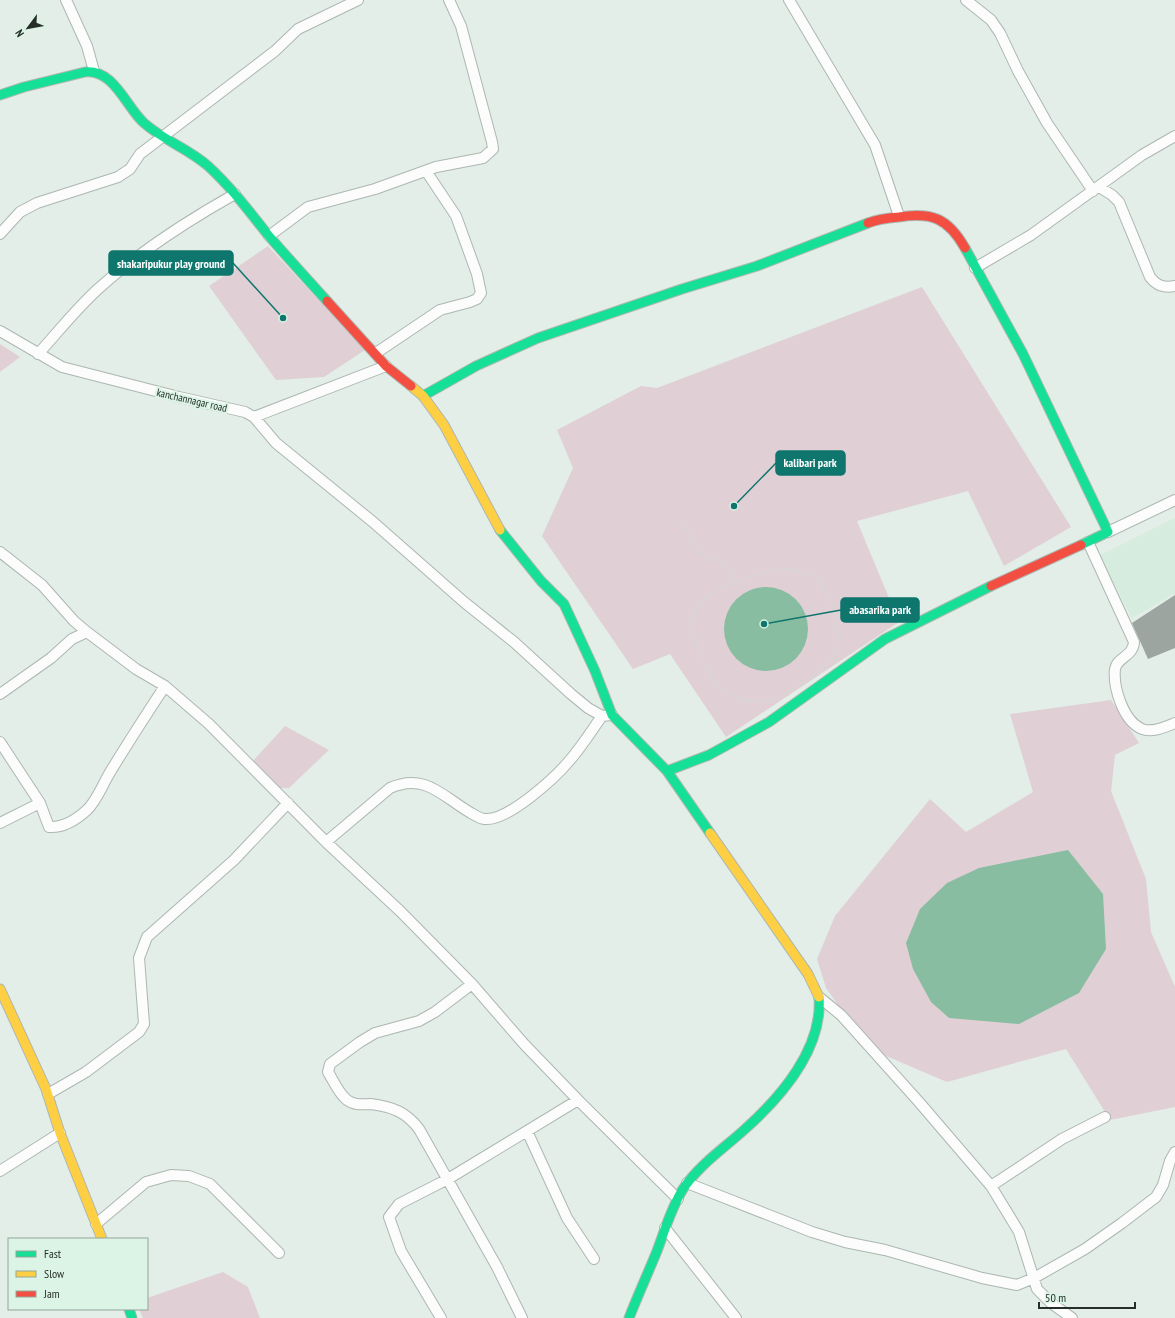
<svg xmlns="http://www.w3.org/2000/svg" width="1175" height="1318" font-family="'PT Sans Narrow',sans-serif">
  <rect width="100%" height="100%" fill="#e2eee7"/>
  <path fill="#d5ecde" d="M1175 518V593L1132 618 1099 556Z"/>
  <path fill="#e1cfd6" d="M268 246 365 350 324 377 276 380 209 286Z
    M922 287 1071 527 1004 566 968 491 857 521 899 622 726 737 670 654 633 669 542 536 573 468 557 430 641 386 657 388Z
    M0 344 20 357 0 372Z
    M1111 700 1139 743 1115 755 1111 791 1146 879 1151 932 1175 987V1107L1110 1120 1066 1049 947 1082 858 1044 853 1026 826 988 817 959 835 916 930 799 966 832 1033 792 1010 714Z
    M285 726 329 750 289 788H275L252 762Z
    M223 1272 248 1287 260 1318H143L139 1309H147V1298Z"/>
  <path fill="#88bda1" d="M724 629a42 42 0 1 1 84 0a42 42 0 1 1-84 0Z
    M1068 850 1103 894 1106 949 1079 993 1019 1024 949 1018 931 1002 913 969 906 943 920 909 947 883 979 868Z"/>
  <path fill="#9ca5a0" d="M1175 595V648L1148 659 1132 623Z"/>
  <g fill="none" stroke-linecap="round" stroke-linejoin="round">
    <g stroke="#adb7b1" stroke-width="12">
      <path id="street" d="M66 0 87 46 94 71
        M789 0 875 145 899 216
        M966 0 991 20 1000 33 1018 71 1047 123 1093 191
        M1099 187 1112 195 1119 202 1150 277C1157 286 1164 288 1175 286
        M0 234 20 212 37 203 118 177 130 169 140 154 275 51 298 29 358 0
        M269 236 308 207 375 189 436 167 483 158 493 149 492 142 461 26 449 0
        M975 268 1031 235 1142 155 1175 136
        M0 331 62 367 179 397 245 412 254 417 386 366
        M376 353 440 310 470 302 477 299 481 293 477 274 456 216 426 171
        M38 354C58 332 76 309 98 289 140 251 187 221 235 194
        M254 417 276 443 373 522 464 602 514 642 571 694 588 708 602 716 612 715
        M1108 532 1175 500
        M1088 542 1134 642C1133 657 1117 657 1115 669 1113 687 1123 721 1142 729 1152 733 1165 727 1175 723
        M0 552 42 585 74 621 87 632 136 669 165 686 209 724 326 842 400 911 472 984 524 1044 578 1100 678 1199
        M0 694 51 658 72 639 87 632
        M0 742 40 803
        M0 823 40 803 49 827C63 828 76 820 87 810 97 800 102 786 109 774 127 744 146 715 165 686
        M326 842 390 788C425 772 443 797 471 813 475 815 480 819 485 819 508 821 555 778 570 760 582 746 592 730 602 716
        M472 984 435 1012 419 1021 375 1033 360 1042 330 1064 328 1072C333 1080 339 1094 347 1100 355 1106 363 1104 371 1104 393 1107 406 1112 419 1129L497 1267 522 1318
        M819 997 841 1015 919 1102 991 1186 1019 1232 1037 1289 1051 1303 1072 1318
        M48 1094 86 1072 139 1032 144 1024 139 958 147 937 234 860 288 803
        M527 1131 567 1218 594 1259
        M0 1171 60 1133
        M687 1183 812 1232 845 1242 885 1250 982 1278 1017 1285 1034 1278 1085 1249 1122 1223 1156 1197 1163 1185 1170 1161 1175 1152
        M991 1186 1062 1139 1105 1117
        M96 1224 146 1182 171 1175 189 1176 210 1184 279 1253
        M665 1228 736 1318
        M441 1318 401 1251 389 1217 399 1204 448 1179 578 1100"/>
    </g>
    <g stroke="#adb7b1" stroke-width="11">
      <path id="fast" d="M0 95 24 87 85 72C114 69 126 107 144 123 163 140 189 149 208 166 230 186 249 211 268 235 287 257 307 279 327 301
        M965 248 1023 354 1108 532 1081 545
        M423 396 476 366 538 338 682 289 757 266 868 223
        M500 530 541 581 564 604 595 671 612 715 667 771 710 833
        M667 771 709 755 769 722 885 639 991 586
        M129 1309 132 1318
        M629 1318C638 1295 648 1273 657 1251 665 1230 671 1208 683 1189 699 1165 723 1149 744 1130 780 1098 823 1049 819 997"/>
    </g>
    <g stroke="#adb7b1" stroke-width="11">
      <path id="slow" d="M411 386 423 396 444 425 500 530
        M710 833 808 974 819 997
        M0 989 46 1089 60 1133 102 1239"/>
    </g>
    <g stroke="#adb7b1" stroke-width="11">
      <path id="jam" d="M868 223C878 219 888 218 899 217 932 212 948 218 965 248
        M327 301 386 366 411 386
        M991 586 1081 545"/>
    </g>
    <path stroke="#d4d8d5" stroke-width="2.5" stroke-dasharray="2 3" stroke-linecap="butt" d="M677 523 688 530 698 549 709 560 720 558 730 569 736 583
      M783 569C794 570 805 570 814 577 832 592 843 631 835 653 829 669 786 695 770 700 761 703 746 701 737 698 720 692 710 677 704 661 699 650 692 636 691 624 688 592 758 573 783 569Z"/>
    <use href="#street" stroke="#fbfcfb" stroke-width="10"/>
    <use href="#fast" stroke="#16e098" stroke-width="9"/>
    <use href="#slow" stroke="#ffcf43" stroke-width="9"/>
    <use href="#jam" stroke="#f24e42" stroke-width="9"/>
  </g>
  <g text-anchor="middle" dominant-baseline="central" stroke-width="4" stroke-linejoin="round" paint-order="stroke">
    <g font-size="11" fill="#252e29" stroke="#dcf4e6">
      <text transform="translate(192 400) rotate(13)">kanchannagar road</text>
    </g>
  </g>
  <path fill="none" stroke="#0f766e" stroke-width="1.5" d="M283 318L233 263M734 506L776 463M764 624L841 610"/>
  <g fill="#0f766e" stroke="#dcf4e6" stroke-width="1.5">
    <circle cx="283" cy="318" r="4"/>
    <circle cx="734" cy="506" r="4"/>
    <circle cx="764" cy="624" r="4"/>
  </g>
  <g fill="#0f766e" stroke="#0f766e" stroke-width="1.5">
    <rect x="109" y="251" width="124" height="24" rx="4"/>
    <rect x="776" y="451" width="69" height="24" rx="4"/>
    <rect x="841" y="598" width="78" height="24" rx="4"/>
  </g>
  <g font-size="12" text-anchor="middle" font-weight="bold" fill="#fff">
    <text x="171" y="268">shakaripukur play ground</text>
    <text x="810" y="467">kalibari park</text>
    <text x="880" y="614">abasarika park</text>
  </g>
  <rect x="8" y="1238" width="140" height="72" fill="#dcf4e6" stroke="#93a59a"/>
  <rect x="16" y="1251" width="20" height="6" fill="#16e098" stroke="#93a59a"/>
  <text x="44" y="1258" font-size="12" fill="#252e29">Fast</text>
  <rect x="16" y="1271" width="20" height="6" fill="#ffcf43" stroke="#93a59a"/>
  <text x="44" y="1278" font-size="12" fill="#252e29">Slow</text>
  <rect x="16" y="1291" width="20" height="6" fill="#f24e42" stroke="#93a59a"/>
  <text x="44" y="1298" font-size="12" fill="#252e29">Jam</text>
  <g transform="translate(28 28) rotate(238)" stroke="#dcf4e6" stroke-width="3" paint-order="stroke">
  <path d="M0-3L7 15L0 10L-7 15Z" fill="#252e29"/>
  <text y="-6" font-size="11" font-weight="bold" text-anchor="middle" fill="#252e29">N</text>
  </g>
  <path d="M1039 1302v6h96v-6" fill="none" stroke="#252e29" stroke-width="2"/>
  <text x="1045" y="1302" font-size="12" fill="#252e29" stroke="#dcf4e6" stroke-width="3" paint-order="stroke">50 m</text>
</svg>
